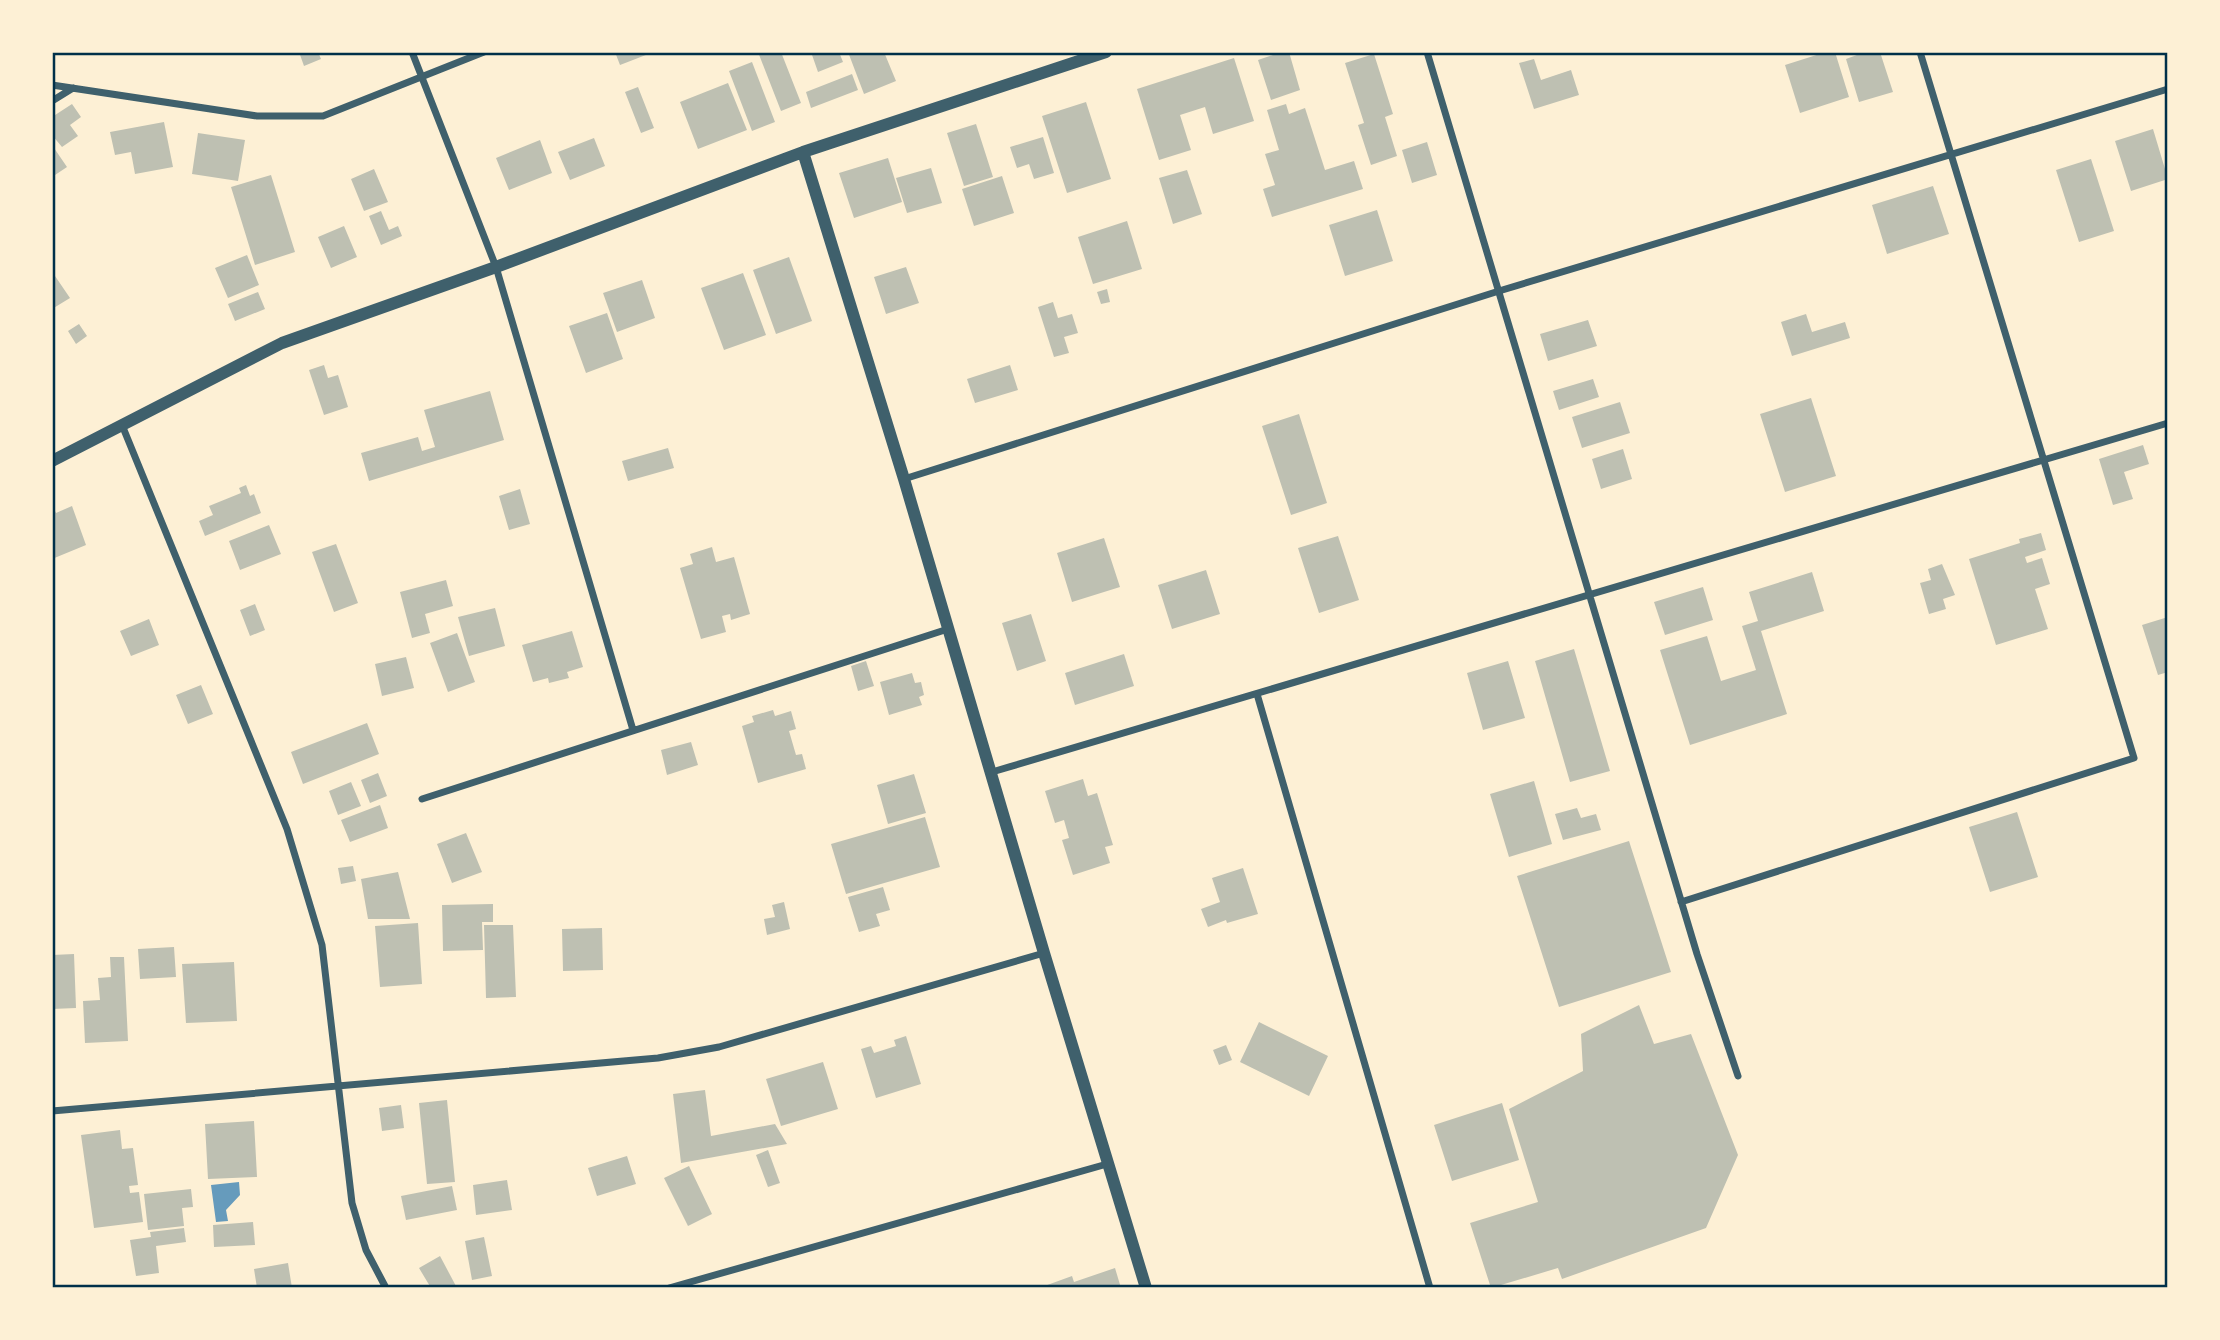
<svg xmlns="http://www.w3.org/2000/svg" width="2220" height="1340" font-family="'Fira Sans Condensed',sans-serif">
  <rect width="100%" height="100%" fill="#fdf0d5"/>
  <path fill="#669bbc" d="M239 1182 240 1195 226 1210 228 1221 216 1222 211 1185Z"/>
  <path fill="#bec0b2" d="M299 52H318L321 59 304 66Z
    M615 52H651V53L620 65Z
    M758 52H781L801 103 781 111Z
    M811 52H839L843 62 818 72Z
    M848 52H884L896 81 864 94Z
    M1282 52H1289L1300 90 1271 100 1258 60Z
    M1826 52H1835L1849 97 1800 113 1785 65Z
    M1865 52H1880L1893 92 1859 102 1846 59Z
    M1374 54 1393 114 1385 117 1397 156 1371 165 1358 125 1364 123 1345 63Z
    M1234 58 1254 121 1213 134 1205 107 1180 115 1191 150 1159 160 1137 89Z
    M1534 59 1541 80 1571 70 1579 95 1534 109 1519 63Z
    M752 62 775 122 752 131 729 71Z
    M852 74 858 90 811 108 806 92Z
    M728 83 747 130 698 149 680 102Z
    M638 87 654 128 641 133 625 92Z
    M1086 102 1111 179 1067 193 1042 116Z
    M72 104 81 117 70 125 78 136 62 147 52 135V117Z
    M1286 104 1289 114 1305 108 1325 170 1354 161 1363 189 1272 217 1263 189 1275 185 1265 154 1279 150 1267 110Z
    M164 122 173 167 135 174 131 152 115 155 110 132Z
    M976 124 993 177 964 186 947 133Z
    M2153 129 2168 179 2131 191 2115 141Z
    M198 133 245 140 238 181 192 174Z
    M1043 137 1054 173 1034 179 1029 164 1017 168 1010 147Z
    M594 138 605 166 570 180 558 152Z
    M540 140 552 173 509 190 496 158Z
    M1427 142 1437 175 1412 183 1402 150Z
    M52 145 67 167 52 177Z
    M888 158 902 202 854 218 839 173Z
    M2091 159 2114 231 2079 242 2056 170Z
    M931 168 942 203 907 213 896 178Z
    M374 169 388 202 364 211 351 179Z
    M1187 170 1202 214 1173 224 1159 178Z
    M271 175 295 252 255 265 231 187Z
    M1002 176 1014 213 974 226 962 189Z
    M1933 186 1949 234 1887 254 1872 205Z
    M1377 210 1393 261 1345 276 1329 225Z
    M381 211 389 230 398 226 402 236 381 245 369 216Z
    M1127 221 1142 269 1093 284 1078 237Z
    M344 226 357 257 331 268 318 237Z
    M247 255 259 285 228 298 215 268Z
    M789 257 812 321 776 334 753 270Z
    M906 267 919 303 886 314 874 277Z
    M743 273 766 335 724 350 701 288Z
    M55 276 70 298 52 309V277Z
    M642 280 655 318 617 332 603 293Z
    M1107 289 1110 302 1101 304 1097 292Z
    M258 292 265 309 235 321 228 304Z
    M1053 302 1058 318 1072 314 1078 333 1064 337 1069 353 1054 357 1038 307Z
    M607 313 623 359 586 373 569 326Z
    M1806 314 1812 332 1845 322 1850 338 1792 356 1781 322Z
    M1588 320 1597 346 1548 361 1540 334Z
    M79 324 87 336 76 344 68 331Z
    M324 365 328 378 338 375 348 407 324 415 309 370Z
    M1010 365 1018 390 975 403 967 379Z
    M1593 379 1599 397 1559 410 1553 391Z
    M490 391 504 440 369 481 361 453 418 437 422 451 435 447 424 410Z
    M1811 398 1836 476 1785 492 1760 414Z
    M1620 402 1630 433 1582 448 1572 417Z
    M1299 414 1327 503 1291 515 1262 426Z
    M2143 445 2149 464 2124 472 2133 499 2113 505 2099 459Z
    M668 448 674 468 628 481 622 461Z
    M1623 449 1632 479 1601 489 1592 459Z
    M246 485 250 496 254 494 261 513 205 536 199 521 213 515 209 506 241 493 239 488Z
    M520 489 530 524 509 530 499 496Z
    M52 505 56 513 72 506 86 545 52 559Z
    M269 525 281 554 240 570 229 541Z
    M2041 533 2046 550 2025 557 2027 563 2042 558 2050 584 2035 589 2048 629 1996 645 1969 559 2020 543 2019 539Z
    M1338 536 1359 600 1319 613 1298 548Z
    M1104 538 1120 587 1072 602 1057 553Z
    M336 544 358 603 334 612 312 552Z
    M712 547 716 562 734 557 750 614 731 620 730 614 722 616 726 632 701 639 680 568 693 564 690 554Z
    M1942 564 1955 595 1943 599 1946 609 1929 614 1920 583 1931 580 1928 569Z
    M1206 570 1220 614 1172 629 1158 585Z
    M1812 572 1824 611 1761 631 1787 714 1690 745 1660 650 1707 636 1721 681 1756 670 1742 626 1758 621 1749 592Z
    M446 580 453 606 425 614 430 633 412 638 400 592Z
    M1703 587 1713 620 1665 635 1654 602Z
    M255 604 265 630 250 636 240 610Z
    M495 608 505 646 469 656 458 617Z
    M1031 614 1046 661 1017 671 1002 623Z
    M2168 617V672L2158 675 2142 625Z
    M149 619 159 645 131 656 120 631Z
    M572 631 583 667 567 672 569 678 549 683 548 678 533 682 522 645Z
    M457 633 475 682 448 692 430 643Z
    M1574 649 1610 771 1570 782 1535 661Z
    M1124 654 1134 686 1075 705 1065 673Z
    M406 657 414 688 382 696 375 664Z
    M866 661 874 686 858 691 851 666Z
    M1508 661 1525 718 1483 730 1467 673Z
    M912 673 915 683 921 682 924 695 919 697 922 705 889 715 880 682Z
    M201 685 213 714 188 724 176 695Z
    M773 710 775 716 791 711 796 729 789 731 796 755 802 754 806 769 758 783 742 726 754 722 752 716Z
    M367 723 379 754 303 784 291 752Z
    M691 742 698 765 667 775 661 750Z
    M378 773 387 796 370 803 361 780Z
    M914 774 926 813 888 824 877 785Z
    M1083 779 1088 796 1097 793 1113 845 1105 847 1110 863 1073 875 1062 840 1069 838 1064 820 1055 823 1045 791Z
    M1534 781 1552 844 1509 857 1490 794Z
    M351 782 361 806 338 815 329 791Z
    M380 805 388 828 350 842 341 820Z
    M1577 808 1581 818 1596 814 1601 830 1563 840 1555 814Z
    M2017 812 2038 877 1990 892 1969 827Z
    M925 817 940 867 846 894 831 844Z
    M466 833 482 872 452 883 437 844Z
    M1629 841 1671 972 1559 1007 1517 876Z
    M353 866 356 881 341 884 338 868Z
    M1243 868 1258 914 1227 923 1226 920 1208 927 1201 909 1220 902 1212 878Z
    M398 872 410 919H368L361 879Z
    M883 887 890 910 876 914 880 926 859 932 848 897Z
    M784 902 790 929 767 935 764 919 775 917 772 905Z
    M493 904V922H482L483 950 443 951 442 905Z
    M418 923 422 984 380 987 375 926Z
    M484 925H513L516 997 486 998Z
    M602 928 603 970 563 971 562 929Z
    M174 947 176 977 140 979 138 949Z
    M74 954 76 1008 52 1009V955Z
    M110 957H124L128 1041 85 1043 83 1001 100 1000 98 978 111 977Z
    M234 962 237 1021 186 1023 182 964Z
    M1639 1005 1654 1044 1691 1034 1738 1155 1706 1228 1562 1279 1558 1268 1491 1288 1470 1223 1538 1202 1509 1109 1583 1071 1581 1034Z
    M1259 1022 1328 1056 1309 1096 1240 1062Z
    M906 1036 921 1084 876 1098 861 1049 871 1046 874 1053 896 1046 894 1040Z
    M1226 1045 1232 1060 1219 1065 1213 1050Z
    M823 1062 838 1109 781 1126 766 1079Z
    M705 1090 711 1136 775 1124 787 1144 681 1163 673 1094Z
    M447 1100 455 1182 427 1184 419 1103Z
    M1502 1103 1519 1160 1452 1181 1434 1125Z
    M401 1105 404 1128 382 1131 379 1108Z
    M254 1121 257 1177 208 1179 205 1124Z
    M120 1130 122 1149 133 1148 138 1185 129 1186 130 1193 139 1192 143 1222 94 1228 81 1135Z
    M768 1150 780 1183 768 1187 756 1155Z
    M627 1156 636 1184 597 1196 588 1168Z
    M689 1166 712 1214 688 1226 664 1178Z
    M507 1180 512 1210 476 1215 473 1185Z
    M452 1186 457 1210 406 1220 401 1196Z
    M191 1189 193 1207 182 1208 184 1226 148 1230 144 1194Z
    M253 1222 255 1245 214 1247 213 1225Z
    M184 1228 186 1242 156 1246 159 1273 136 1276 130 1240 151 1237 150 1232Z
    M484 1237 492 1276 472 1280 465 1241Z
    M440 1256 457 1288H431L419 1268Z
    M288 1263 292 1288H257L254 1269Z
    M1115 1268 1121 1288H1039L1072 1276 1074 1282Z"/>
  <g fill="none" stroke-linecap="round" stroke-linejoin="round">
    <path stroke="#3f606c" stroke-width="7" d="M412 52 496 267 633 730
      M1427 52 1697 954 1738 1076
      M52 85 257 116H323L484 52
      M52 101 73 88
      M122 425 287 829 322 945 352 1203 366 1250 386 1288
      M904 479 1499 291 2168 89
      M1257 694 1430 1288
      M992 772 2168 423
      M422 799 948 629
      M1681 902 2134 758 1920 52
      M52 1111 658 1058 719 1047 1044 953
      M669 1288 1107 1164"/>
    <path stroke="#3f606c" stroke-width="12" d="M803 152 904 479 1044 953 1146 1288
      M52 461 282 343 496 267 803 152 1106 52"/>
  </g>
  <rect width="2220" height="1340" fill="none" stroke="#fdf0d5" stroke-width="108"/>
  <rect x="54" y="54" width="2112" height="1232" fill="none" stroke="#003049" stroke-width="2.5"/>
</svg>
